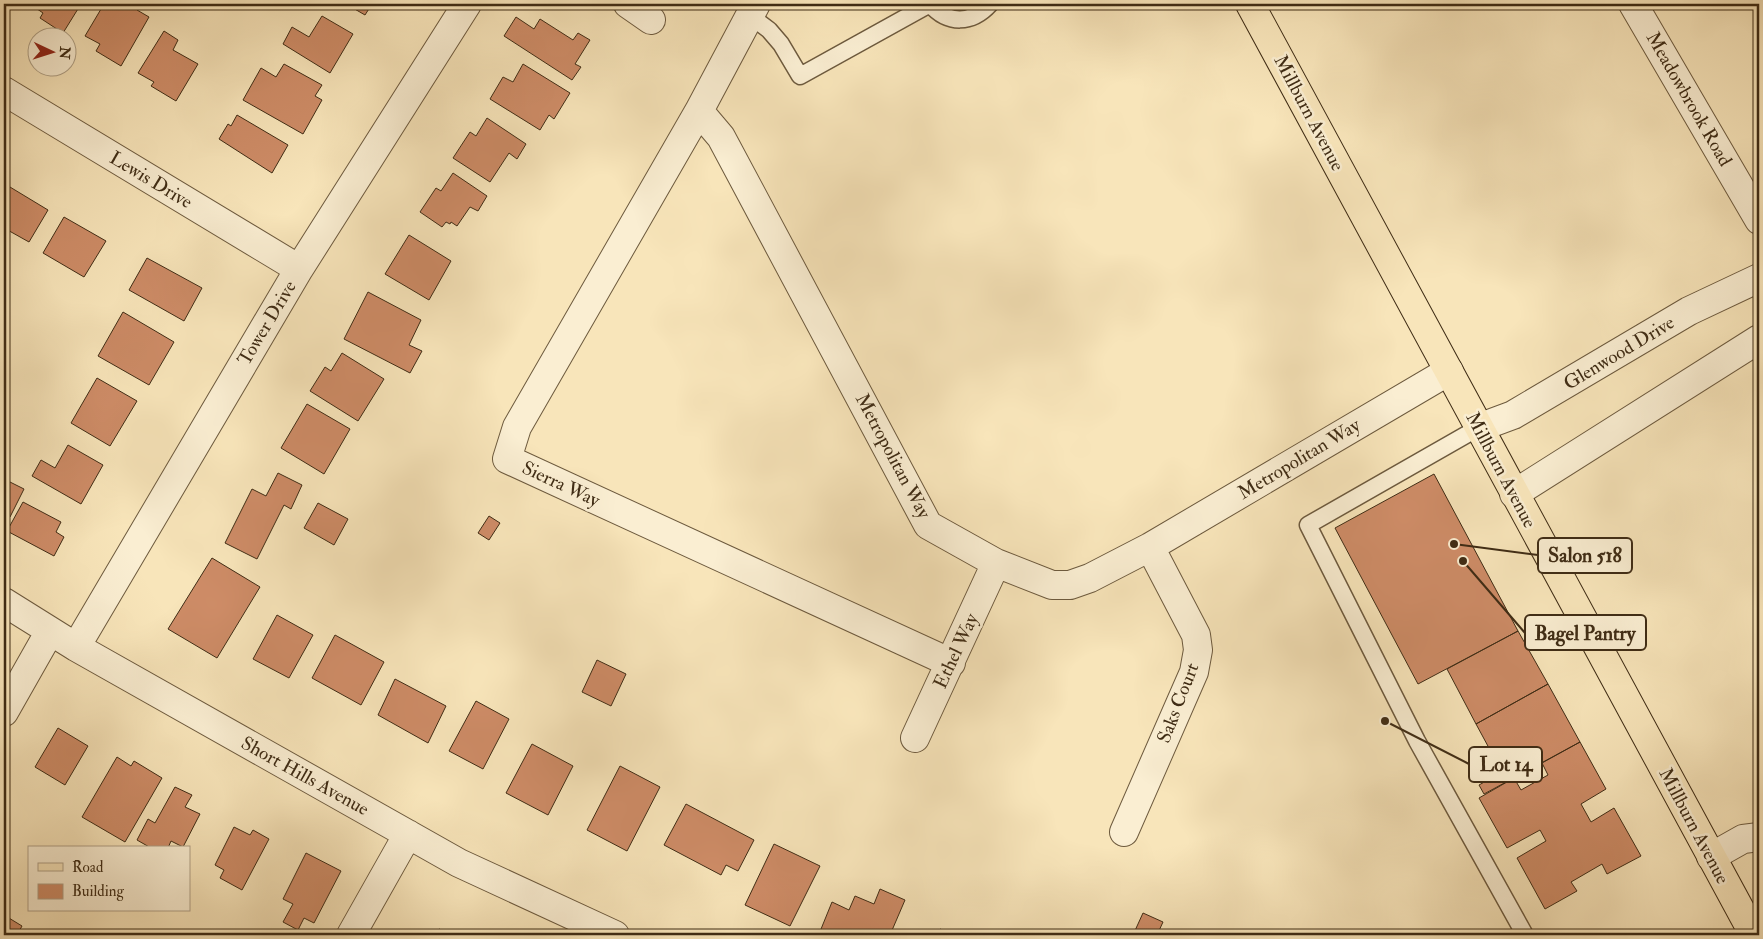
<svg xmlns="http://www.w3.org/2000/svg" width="1763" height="939" font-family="'IM FELL Double Pica',serif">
  <rect width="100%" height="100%" fill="#f8e5ba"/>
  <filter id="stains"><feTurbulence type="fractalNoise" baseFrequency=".004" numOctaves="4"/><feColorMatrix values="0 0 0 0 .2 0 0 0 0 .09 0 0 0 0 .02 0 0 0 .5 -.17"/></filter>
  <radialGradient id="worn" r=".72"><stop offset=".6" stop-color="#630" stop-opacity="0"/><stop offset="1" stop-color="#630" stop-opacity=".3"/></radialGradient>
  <path fill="#ce8c67" stroke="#3f2c15" d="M30 4H81L63 33 40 18 43 13Z
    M104 4H140L137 10 149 17 121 66 96 51 100 44 85 36Z
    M346 4H372L365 15Z
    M322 16 353 34 330 73 283 44 292 27 309 37Z
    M516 17 534 29 540 19 573 40 578 33 590 40 575 64 581 67 572 80 504 36Z
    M164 31 178 40 173 50 198 64 176 101 151 86 154 82 138 73Z
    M284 64 322 85 315 96 322 100 303 134 243 100 261 68 276 77Z
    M523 64 570 93 554 119 549 115 540 130 490 99 503 77 513 82Z
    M237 115 288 145 272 173 219 139 228 124 231 126Z
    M487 118 526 144 517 159 509 153 490 182 453 158 470 132 476 136Z
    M453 173 487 196 478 211 470 207 457 226 451 222 450 224 446 222 442 227 420 212 436 188 441 191Z
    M5 184 48 210 29 242 4 228Z
    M64 217 106 241 84 277 43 253Z
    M409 235 451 261 429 300 385 274Z
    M147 258 202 288 184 321 129 290Z
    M368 292 421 320 409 345 422 351 410 373 344 339Z
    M123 312 174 342 149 385 98 356Z
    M342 353 384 379 358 421 310 391 325 367 331 371Z
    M97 378 137 401 110 446 71 423Z
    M307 404 350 429 324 474 281 448Z
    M68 445 103 465 81 504 32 476 41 460 55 468Z
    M278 473 302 485 291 509 284 505 257 559 225 543 252 489 266 496Z
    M1434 474 1518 631 1418 684 1335 528Z
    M4 479 24 489 10 517 4 514Z
    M23 502 61 522 56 532 64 537 54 556 7 531Z
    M318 503 348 519 334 545 304 528Z
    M489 516 500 523 489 540 478 533Z
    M212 558 260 587 217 658 168 629Z
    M277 615 313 635 289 678 253 659Z
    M1518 631 1548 684 1476 724 1447 669Z
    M335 635 384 662 361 705 312 678Z
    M597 660 626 674 611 706 582 692Z
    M395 679 446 706 428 743 378 715Z
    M1548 684 1580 742 1484 794 1479 785 1502 772 1476 724Z
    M476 701 509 719 483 769 449 751Z
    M58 728 88 746 65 785 35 767Z
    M1580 742 1606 789 1581 804 1591 822 1614 808 1641 856 1607 874 1602 864 1571 882 1577 891 1545 909 1517 858 1546 841 1540 830 1507 848 1479 798 1514 778 1521 790 1548 775 1542 763Z
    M532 744 573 766 548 815 506 793Z
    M117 757 131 766 134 761 162 778 125 842 82 817Z
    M620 766 660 787 627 851 587 830Z
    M175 787 192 795 185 807 200 814 183 847 171 841 168 848H151L137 840 148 819 155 823Z
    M686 804 754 840 738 871 726 865 721 875 664 845Z
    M234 827 250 835 253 830 269 839 242 890 220 878 224 870 215 865Z
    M774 844 820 866 790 926 745 905Z
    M306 853 341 871 314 923 304 918 298 930 283 922 293 904 283 899Z
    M880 889 905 900 890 935H880L873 932 872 935H822L819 934 832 902 849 910 855 896 874 904Z
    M1143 913 1163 922 1157 935H1133Z
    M4 915 22 926 17 935H4Z
    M439 929 454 935H436Z
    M940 929 954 935H938Z"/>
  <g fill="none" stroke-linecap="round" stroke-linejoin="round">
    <g stroke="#6d5a3e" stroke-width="19">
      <path id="lane" d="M930 4C948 25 972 24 990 4
        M749 15 769 30 781 44 800 76 930 4
        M1478 428 1308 525 1417 741 1525 935"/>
    </g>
    <g stroke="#6d5a3e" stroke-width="30">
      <path id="street" d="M628 4 651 20
        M756 4 699 111 721 137 928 525 996 563 1052 585H1070L1090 578 1150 547 1449 371
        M1633 4 1759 220
        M4 91 299 269
        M699 111 517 427 507 459 951 663
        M1478 428 1513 415 1689 311 1759 278
        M1514 494 1759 339
        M4 602 76 647 459 863 615 935
        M76 647 299 269 467 4
        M4 712 50 631
        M915 738 996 563
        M1124 832 1194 672 1198 650 1196 635 1150 547
        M1711 857 1743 839 1759 837
        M351 935 408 834"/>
    </g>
    <g stroke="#3f2c15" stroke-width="30">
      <path id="primary" d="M1250 4 1754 935"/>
    </g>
    <use href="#lane" stroke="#faeed2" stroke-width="16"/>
    <use href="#street" stroke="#faeed2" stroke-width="28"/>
    <use href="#primary" stroke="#f8e5ba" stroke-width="28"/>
  </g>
  <g text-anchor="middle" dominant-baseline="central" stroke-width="5" stroke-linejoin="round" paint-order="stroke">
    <g font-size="19" fill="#3f2c15" stroke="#faeed2">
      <text transform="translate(1689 99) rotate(60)">Meadowbrook Road</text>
      <text transform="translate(1309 113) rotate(62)">Millburn Avenue</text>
      <text transform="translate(151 180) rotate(31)">Lewis Drive</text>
      <text transform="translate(267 323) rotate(-59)">Tower Drive</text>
      <text transform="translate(1619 353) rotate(-31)">Glenwood Drive</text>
      <text transform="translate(893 456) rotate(62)">Metropolitan Way</text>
      <text transform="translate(1299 459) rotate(-31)">Metropolitan Way</text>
      <text transform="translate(1501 470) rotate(62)">Millburn Avenue</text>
      <text transform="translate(561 484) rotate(25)">Sierra Way</text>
      <text transform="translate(956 651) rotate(-65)">Ethel Way</text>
      <text transform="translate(1178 703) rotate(-69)">Saks Court</text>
      <text transform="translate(305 776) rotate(29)">Short Hills Avenue</text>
      <text transform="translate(1694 826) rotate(62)">Millburn Avenue</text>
    </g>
  </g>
  <path fill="none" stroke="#3f2c15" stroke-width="2" d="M1454 544L1538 555M1463 561L1525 633M1385 721L1469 764"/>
  <g fill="#3f2c15" stroke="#faeed2" stroke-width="2">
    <circle cx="1454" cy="544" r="5"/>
    <circle cx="1463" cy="561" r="5"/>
    <circle cx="1385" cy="721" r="5"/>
  </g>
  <g fill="#faeed2" stroke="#3f2c15" stroke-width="2">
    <rect x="1538" y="538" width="94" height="35" rx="5"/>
    <rect x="1525" y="615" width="121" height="35" rx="5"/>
    <rect x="1469" y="747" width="73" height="35" rx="5"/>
  </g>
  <g font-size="20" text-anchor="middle" font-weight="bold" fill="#3f2c15">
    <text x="1585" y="562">Salon 518</text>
    <text x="1585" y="640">Bagel Pantry</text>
    <text x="1506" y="771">Lot 14</text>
  </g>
  <rect width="1763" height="939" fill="none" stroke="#f8e5ba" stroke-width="20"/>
  <rect x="5" y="5" width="1753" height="929" fill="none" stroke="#3f2c15" stroke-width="2.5"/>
  <rect x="10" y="10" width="1743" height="919" fill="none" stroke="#3f2c15"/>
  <rect x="28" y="846" width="162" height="65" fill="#faeed2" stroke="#afa086"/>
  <rect x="38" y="863" width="25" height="8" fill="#f8e5ba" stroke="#afa086"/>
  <text x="72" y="872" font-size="15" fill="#3f2c15">Road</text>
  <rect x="38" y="884" width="25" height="15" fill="#ce8c67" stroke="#afa086"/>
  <text x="72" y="896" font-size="15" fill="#3f2c15">Building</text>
  <g transform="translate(52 52) rotate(94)"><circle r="24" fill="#faeed2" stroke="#afa086"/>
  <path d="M0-4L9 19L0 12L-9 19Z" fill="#8f2418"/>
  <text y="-8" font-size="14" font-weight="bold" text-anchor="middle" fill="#3f2c15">N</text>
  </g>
  <rect width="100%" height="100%" filter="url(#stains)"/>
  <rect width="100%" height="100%" fill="url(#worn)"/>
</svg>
